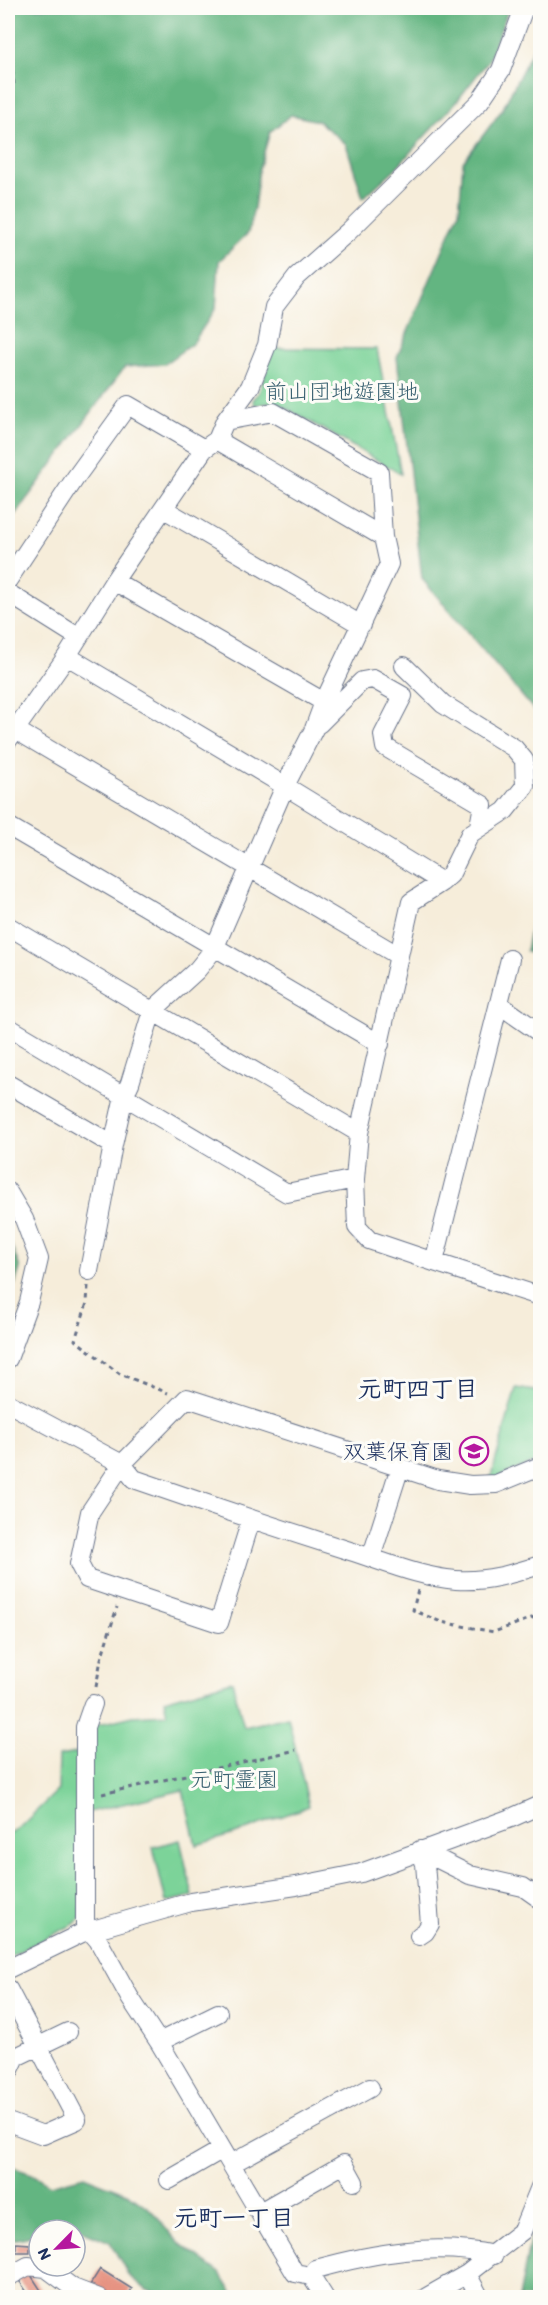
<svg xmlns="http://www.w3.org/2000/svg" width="548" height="2305" font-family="Itim,'Klee One',sans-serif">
  <rect width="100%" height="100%" fill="#fdfcf7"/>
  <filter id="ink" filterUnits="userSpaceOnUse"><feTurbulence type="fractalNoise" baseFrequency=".0167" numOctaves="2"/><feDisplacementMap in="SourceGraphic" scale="12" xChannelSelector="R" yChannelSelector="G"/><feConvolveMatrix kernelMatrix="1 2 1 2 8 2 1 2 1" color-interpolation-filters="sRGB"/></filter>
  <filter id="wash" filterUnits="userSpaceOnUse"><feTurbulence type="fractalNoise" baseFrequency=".008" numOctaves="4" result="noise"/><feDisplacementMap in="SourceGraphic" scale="24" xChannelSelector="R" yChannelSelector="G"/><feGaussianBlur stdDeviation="1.35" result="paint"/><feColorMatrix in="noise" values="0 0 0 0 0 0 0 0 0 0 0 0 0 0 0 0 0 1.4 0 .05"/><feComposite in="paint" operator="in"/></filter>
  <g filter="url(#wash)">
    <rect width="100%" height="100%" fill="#f6edda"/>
    <path fill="#7bd399" stroke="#4b817c" stroke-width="1.5" d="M273 348 377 349 401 474 276 402 255 405 253 400 259 393Z
      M516 1388 540 1392V1460L490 1480Z
      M232 1681 244 1727 288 1717 309 1806 235 1834 196 1845 183 1790 80 1814 81 1918 74 1924 8 1957V1835L17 1830 58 1790 59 1756 88 1751 91 1726 133 1716 167 1714 164 1700Z
      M180 1840 193 1896 166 1902 153 1847Z"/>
    <path fill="#64b581" stroke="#407270" stroke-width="1.5" d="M8 8H509L489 60 457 101 396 168 363 198 346 144 318 121 291 115 270 132 259 169 254 208 248 233 219 261 216 308 193 343 164 364 125 367 14 516 8 532Z
      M540 35V717L422 579 397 357 459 212 463 162 502 110Z
      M540 877V959L526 951Z
      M8 1237 20 1268 15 1284 8 1295Z
      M8 2166 32 2174 50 2185 84 2176 129 2194 151 2210 178 2242 220 2273 235 2297H169L147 2290 129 2276 110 2242 62 2222 36 2225 31 2236 8 2241Z
      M540 2203V2297L519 2298 530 2240Z"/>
    <g id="blocks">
      <path fill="#e69382" d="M16 2243 30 2244V2252H16Z
        M100 2269 132 2289 126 2298H110L90 2285Z
        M29 2272 46 2298H20L27 2292 18 2279Z"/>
    </g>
  </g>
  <g filter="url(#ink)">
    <use href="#blocks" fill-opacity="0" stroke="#687289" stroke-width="1.5"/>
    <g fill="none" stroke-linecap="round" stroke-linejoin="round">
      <g stroke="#687289" stroke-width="20">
        <path id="minor" d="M217 440 383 537
          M164 509 361 625
          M8 580 76 477 128 405 204 449
          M114 581 324 702
          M8 593 78 637
          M67 656 285 786 442 882
          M404 666 443 704 514 748 524 760 525 786 505 811 470 834 450 875 442 882 411 902 359 1133 355 1179 357 1227 369 1240 434 1262
          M319 724 362 681 373 679 403 696 383 735 385 747 483 805 479 826
          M14 729 399 956
          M8 740 67 656 114 581 204 449 217 440 225 421 250 387 267 345 274 307 297 277 349 231 480 101 501 70 524 8
          M8 826 380 1044
          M8 926 359 1133
          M510 959 434 1262 539 1296 540 1293
          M500 1005 540 1033
          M8 1027 287 1193 355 1179
          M8 1084 113 1145 124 1096 130 1083 152 1011 197 970 214 949 285 786 314 729 324 702 389 564 383 537 379 472 273 412 225 421
          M8 1192 24 1219 39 1259 29 1302 8 1359
          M89 1271 113 1145
          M8 1403 122 1464 134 1479C206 1504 278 1528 350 1551 385 1562 419 1577 456 1580 487 1582 512 1574 540 1565
          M251 1520 219 1623 87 1579 79 1564 90 1512 122 1464 187 1398 438 1480 470 1485 496 1484 540 1466
          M371 1558 400 1467
          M93 1704 85 1727V1925L98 1940 130 1998 159 2042 295 2273 311 2276 325 2298
          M420 1850 470 1875 523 1887 540 1899
          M419 1936 425 1932 430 1924 425 1864 420 1850
          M8 1969 82 1933 191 1902 296 1886 361 1873 511 1818 540 1805
          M8 1989 77 2120 43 2135 8 2122
          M159 2042 218 2013
          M8 2074 16 2057 68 2032
          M231 2164 370 2088
          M169 2180 221 2150
          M260 2212 344 2164 354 2182
          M467 2274 480 2298
          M311 2276 316 2269C374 2253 434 2242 494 2255
          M8 2277 28 2266 46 2268 73 2288 99 2298
          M425 2298 467 2274 522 2231 540 2187"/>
      </g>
      <path stroke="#687289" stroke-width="3" stroke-dasharray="4.5 4.5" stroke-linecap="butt" d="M8 101 14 85 8 15 10 8
        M88 1286 87 1303 75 1340 120 1374 168 1393
        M418 1590 413 1610 441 1622 494 1632 540 1615
        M96 1687 101 1659 117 1607
        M102 1794 296 1750"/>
      <use href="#minor" stroke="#fff" stroke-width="18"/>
    </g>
  </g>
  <defs>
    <g id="school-ring" transform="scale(1.5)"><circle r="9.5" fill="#fdfcf7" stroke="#b5179e" stroke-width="1.5"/><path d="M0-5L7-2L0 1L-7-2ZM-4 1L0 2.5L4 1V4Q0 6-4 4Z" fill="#b5179e"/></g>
  </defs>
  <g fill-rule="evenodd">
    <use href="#school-ring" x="474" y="1451"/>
  </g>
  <g text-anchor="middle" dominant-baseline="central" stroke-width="6" stroke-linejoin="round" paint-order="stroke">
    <g font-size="22" fill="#386070" stroke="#fdfcf7">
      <text x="342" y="391">前山団地遊園地</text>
      <text x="234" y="1779">元町霊園</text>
    </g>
    <g font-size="22" fill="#1b2f5e" stroke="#fdfcf7" text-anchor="end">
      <text x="453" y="1451">双葉保育園</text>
    </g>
    <g font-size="24" font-weight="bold" fill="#1b2f5e" stroke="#fdfcf7">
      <text x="418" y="1388">元町四丁目</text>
      <text x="234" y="2217">元町一丁目</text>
    </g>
  </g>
  <rect width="548" height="2305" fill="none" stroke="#fdfcf7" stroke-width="30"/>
  <g transform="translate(57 2248) rotate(245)"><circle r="28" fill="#fdfcf7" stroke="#a3aaba" stroke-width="1.5"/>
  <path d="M0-4.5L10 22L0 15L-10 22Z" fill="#b5179e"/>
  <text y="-9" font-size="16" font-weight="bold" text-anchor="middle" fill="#1b2f5e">N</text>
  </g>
</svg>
